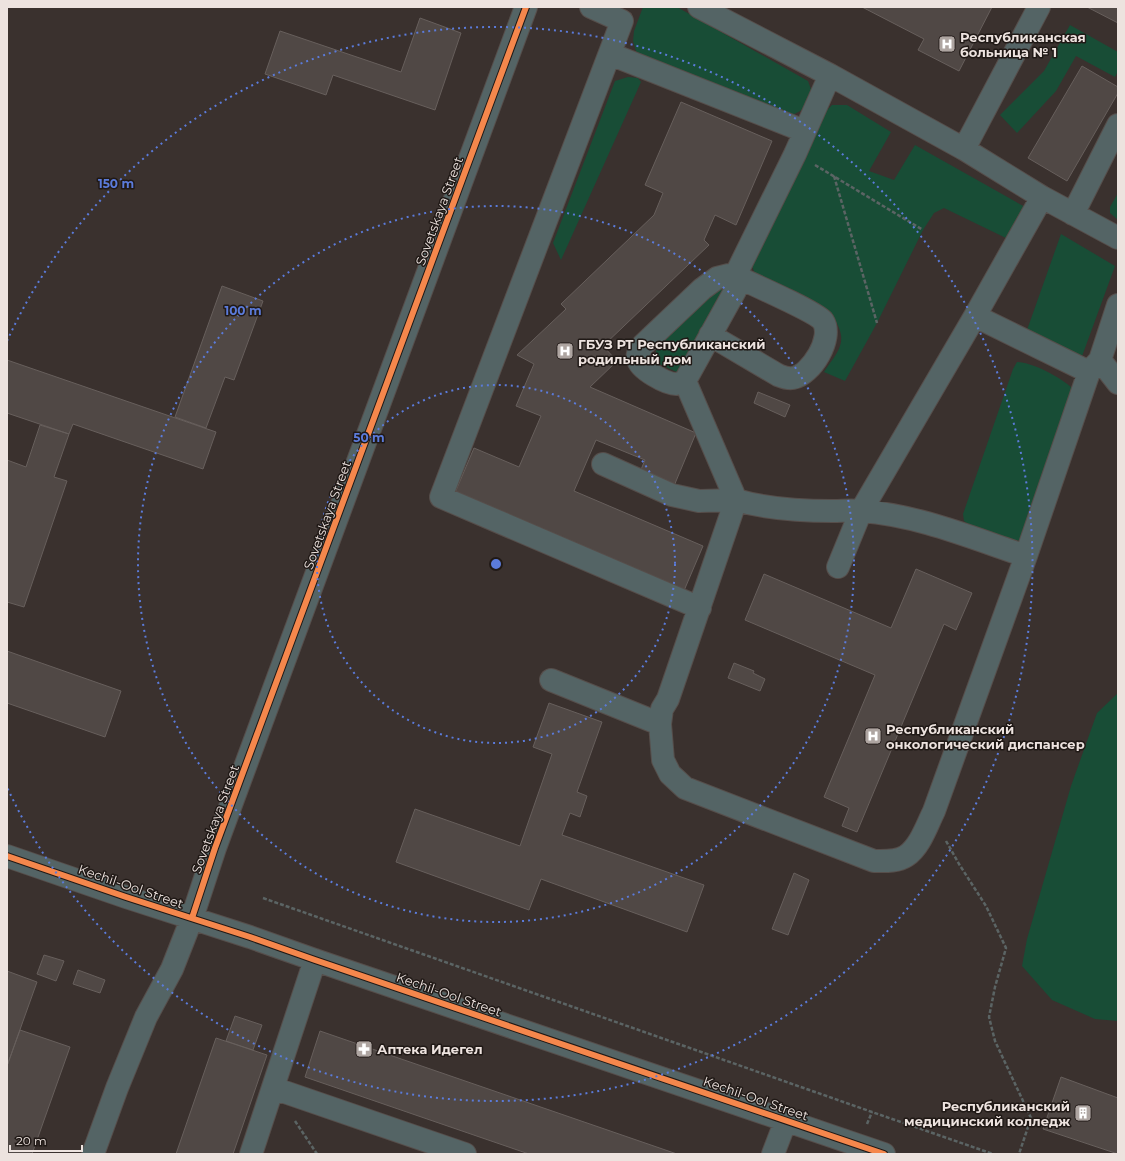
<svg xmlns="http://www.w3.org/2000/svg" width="1125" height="1161" font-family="Montserrat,sans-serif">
  <rect width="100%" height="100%" fill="#3a312e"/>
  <path fill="#184d36" d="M643 7H677L808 81 812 92C805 107 805 111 788 116L637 54 633 41 634 31Z
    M1070 25 1118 52V71L1115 77 1076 56 1056 91 1017 133 1000 115 1044 71Z
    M628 77 638 78 641 82 561 260 553 243 615 81Z
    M832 105H847L891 132 869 171 894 180 915 145 1025 207 1008 239 944 208 934 213 923 230 877 323 845 381 824 372C837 352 849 343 835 320L756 276 751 264 822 115Z
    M1118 193V220L1110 213V207Z
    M1061 234 1115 266 1081 359 1027 330Z
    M723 288 725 292 681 374 657 363 656 351 661 343 715 292Z
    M1017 362C1032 362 1062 378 1072 388L1021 541 1014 540 971 526 964 521 963 514 1013 369Z
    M1118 693V1021L1095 1019 1052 1000 1022 966 1027 939 1071 786 1097 713Z"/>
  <path fill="#504845" stroke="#675f5c" d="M862 7H992L959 71 918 50 924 39Z
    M1087 7H1118V23Z
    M420 18 461 33 435 110 333 75 326 95 265 74 280 31 401 72Z
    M1082 66 1118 87V93L1067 181 1028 158Z
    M681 102 772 141 736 225 715 215 704 240 709 245 603 346 617 361 590 387 696 433 674 486 640 472 645 460 596 440 574 491 703 546 683 593 454 495 474 448 519 467 541 416 516 406 534 364 517 355 566 309 561 304 654 215 663 193 645 185Z
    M222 286 263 301 234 380 225 377 206 428 175 417Z
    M7 360 216 432 203 469 73 424 69 434 7 413Z
    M758 392 790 405 785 417 754 403Z
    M40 425 69 434 54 477 67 481 24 607 7 602V460L26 467Z
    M916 569 972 593 956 630 944 624 857 832 842 826 849 808 824 797 875 675 745 620 764 574 891 628Z
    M7 651 121 691 105 737 7 703Z
    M734 663 754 671 753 673 765 679 760 691 728 678Z
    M549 703 602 722 577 792 587 796 580 817 570 813 562 835 704 885 687 932 541 879 529 910 396 862 415 809 520 846 552 754 533 747Z
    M794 873 809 880 788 935 772 929Z
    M44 955 64 961 56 981 37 974Z
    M78 970 105 980 100 993 73 984Z
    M7 971 37 982 7 1066Z
    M235 1016 262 1025 253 1050 226 1041Z
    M20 1030 70 1047 32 1154H7V1066Z
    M320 1031 677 1154H529L305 1077Z
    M216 1038 267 1055 233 1154H176Z
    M1061 1077 1118 1098V1154L1043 1129Z"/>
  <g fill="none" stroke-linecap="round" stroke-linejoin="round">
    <g stroke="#564e4b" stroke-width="24">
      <path id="minor" d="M591 7 622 21 441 497 700 608
        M699 7 830 75 964 149 1042 197 1118 238
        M610 54 804 131
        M964 149 1039 7
        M1073 214 1118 125
        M975 316 1089 372
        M710 335 778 375C783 377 787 379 793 378 811 375 834 338 823 321 816 312 750 283 735 276L729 275 717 278 702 289 643 345C640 350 636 354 638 360 640 369 666 384 676 384 679 384 682 382 685 381L735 291V276L795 154 830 75
        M1100 360 1118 383
        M685 381 736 500C767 509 801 511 833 511 842 511 852 510 861 511 918 515 972 538 1026 556
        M603 464 672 495 699 501 736 500 668 699 662 709 660 724
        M838 567 861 511 975 316 1042 197
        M551 680 660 724 663 760 670 774 685 788 874 861C884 861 897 862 906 856 920 847 927 825 934 811L1026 556 1089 372 1100 360 1118 305
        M7 856 126 897 250 937 315 960 884 1154
        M273 1088 465 1154
        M93 1154 117 1088 146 1017 172 969 192 918 215 848 526 7
        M251 1154 315 960
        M773 1154 786 1120"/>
    </g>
    <path stroke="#5b6464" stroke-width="2.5" stroke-dasharray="4 2" stroke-linecap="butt" d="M815 165 923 230
      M834 176 877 323
      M946 841 959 864 986 906 1006 948 995 987 989 1017 995 1041 1031 1118 1019 1154
      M263 898 872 1112 993 1154
      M295 1121 317 1154
      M867 1124 872 1112"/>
    <use href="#minor" stroke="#546465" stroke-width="22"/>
    <g stroke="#201916" stroke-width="8">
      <path id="cycleway" d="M7 856 126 897 250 937 315 960 884 1154
        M192 918 215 848 526 7"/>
    </g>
    <use href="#cycleway" stroke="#f5874c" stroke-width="6"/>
  </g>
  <g fill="none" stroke="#5b7bda" stroke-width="2" stroke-dasharray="2 4">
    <circle cx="496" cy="564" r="179"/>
    <circle cx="496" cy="564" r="358"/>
    <path d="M7 341A537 537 0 1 1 7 787"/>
  </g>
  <defs>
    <g id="hospital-square" transform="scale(0.9)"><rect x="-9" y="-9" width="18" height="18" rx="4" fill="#aea5a1" stroke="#201916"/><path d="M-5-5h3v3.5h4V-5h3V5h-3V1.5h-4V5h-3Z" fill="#fff"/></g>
    <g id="pharmacy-square" transform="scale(0.9)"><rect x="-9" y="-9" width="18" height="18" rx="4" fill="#aea5a1" stroke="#201916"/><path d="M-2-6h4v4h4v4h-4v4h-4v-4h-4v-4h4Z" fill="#fff"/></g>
    <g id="building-square" transform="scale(0.9)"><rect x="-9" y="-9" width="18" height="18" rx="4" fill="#aea5a1" stroke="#201916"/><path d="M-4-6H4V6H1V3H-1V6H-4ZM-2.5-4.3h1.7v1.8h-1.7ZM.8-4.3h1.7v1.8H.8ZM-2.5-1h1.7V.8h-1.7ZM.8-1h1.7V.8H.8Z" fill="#fff"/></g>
  </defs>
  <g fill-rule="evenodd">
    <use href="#hospital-square" x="947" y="44"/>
    <use href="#hospital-square" x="565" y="351"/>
    <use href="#hospital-square" x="873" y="736"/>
    <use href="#pharmacy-square" x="364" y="1049"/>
    <use href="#building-square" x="1083" y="1113"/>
  </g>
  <g text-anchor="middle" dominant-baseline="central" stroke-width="3" stroke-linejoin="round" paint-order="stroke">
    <g font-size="13" font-weight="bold" fill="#ede3df" stroke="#201916" text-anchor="start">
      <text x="960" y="37">Республиканская<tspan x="960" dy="15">больница № 1</tspan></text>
      <text x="578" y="344">ГБУЗ РТ Республиканский<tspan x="578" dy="15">родильный дом</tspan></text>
      <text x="886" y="729">Республиканский<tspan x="886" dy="15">онкологический диспансер</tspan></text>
      <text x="377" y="1049">Аптека Идегел</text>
      <text x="1070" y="1106" text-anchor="end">Республиканский<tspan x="1070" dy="15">медицинский колледж</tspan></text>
    </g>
    <g font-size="13" fill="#ede3df" stroke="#201916">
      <text transform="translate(439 211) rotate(-70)">Sovetskaya Street</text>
      <text transform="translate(327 515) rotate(-70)">Sovetskaya Street</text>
      <text transform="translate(215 819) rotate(-70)">Sovetskaya Street</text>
      <text transform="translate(131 886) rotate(19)">Kechil-Ool Street</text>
      <text transform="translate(449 994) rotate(19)">Kechil-Ool Street</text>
      <text transform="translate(756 1098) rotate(19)">Kechil-Ool Street</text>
    </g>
  </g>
  <circle cx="496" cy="564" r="6" fill="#5b7bda" stroke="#201916" stroke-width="2"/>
  <g font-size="12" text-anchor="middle" font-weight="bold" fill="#5b7bda" stroke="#201916" stroke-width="3" stroke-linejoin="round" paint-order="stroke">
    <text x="116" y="188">150 m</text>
    <text x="243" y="315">100 m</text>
    <text x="369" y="442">50 m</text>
  </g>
  <rect width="1125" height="1161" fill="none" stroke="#ede3df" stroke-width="16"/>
  <path d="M10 1145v6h72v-6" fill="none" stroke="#ede3df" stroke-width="2"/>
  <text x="16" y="1145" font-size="12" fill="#ede3df" stroke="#201916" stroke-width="3" paint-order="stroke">20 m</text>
</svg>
